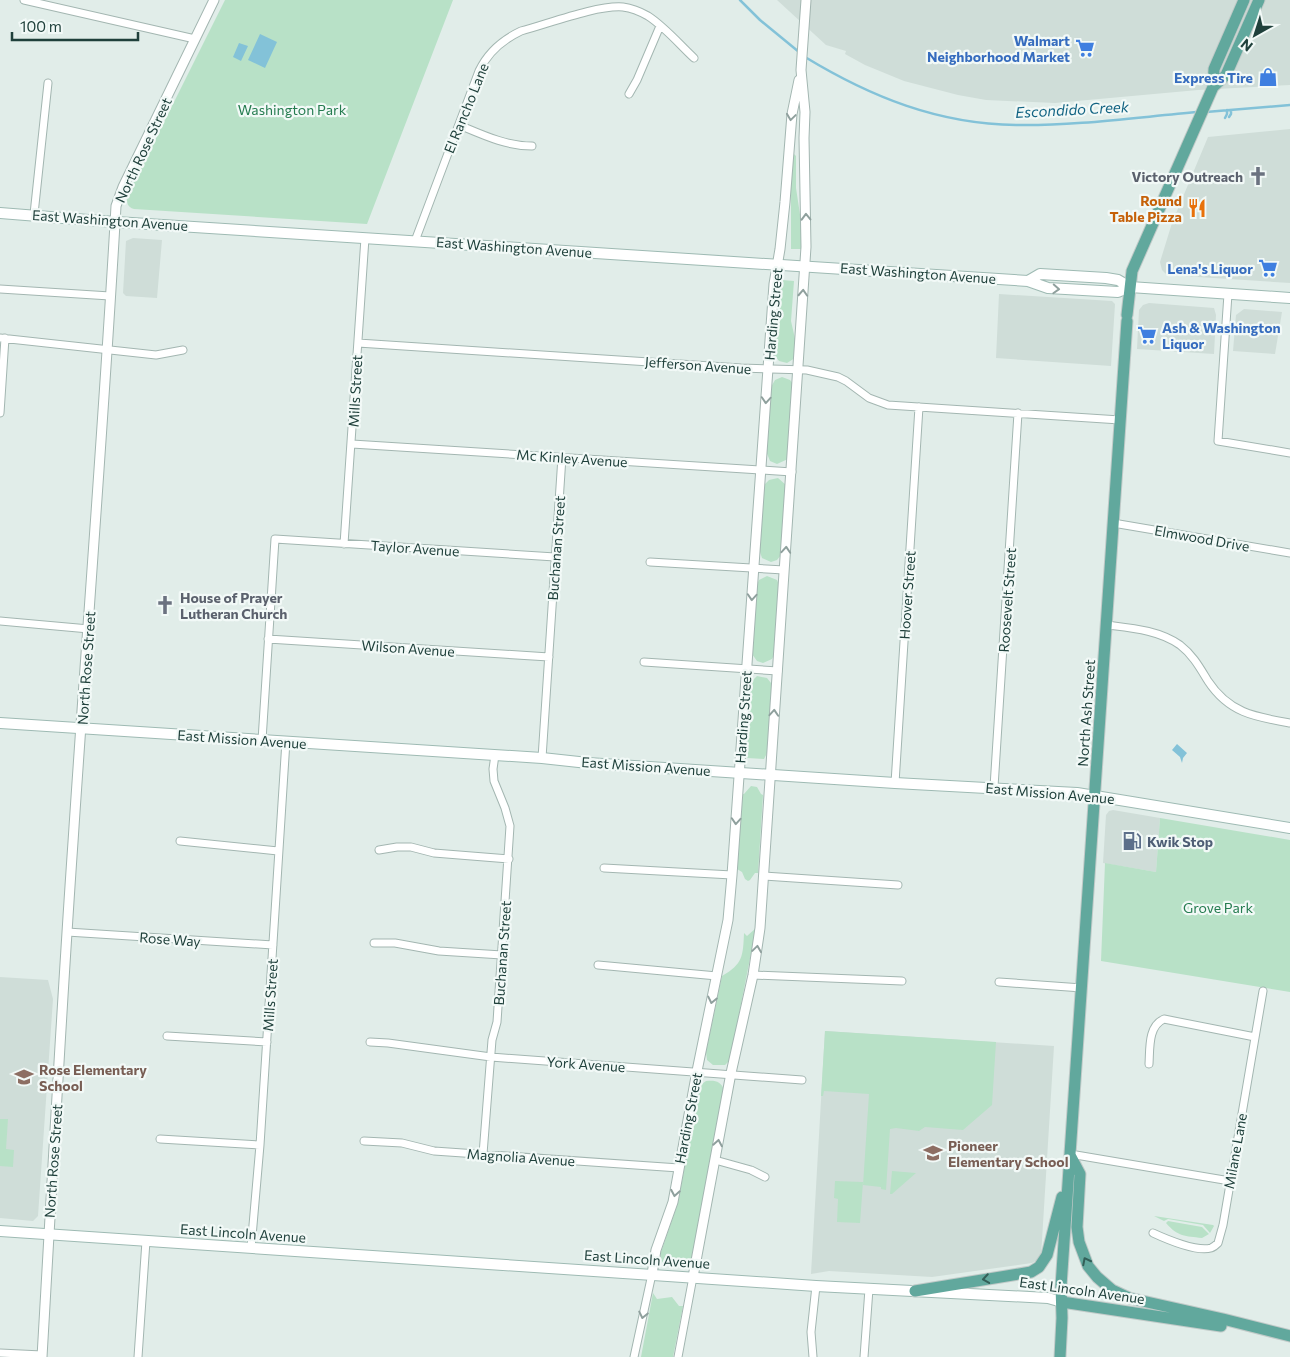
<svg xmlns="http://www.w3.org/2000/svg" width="1290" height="1357" font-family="Commissioner,sans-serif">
  <rect width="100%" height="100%" fill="#e1ede9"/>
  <path fill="#cfddd8" d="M777 0H1290V85L1198 90 1055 103 986 100 958 95 904 81 865 65 845 54 846 51 826 45Z
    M1290 129V283L1167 275 1162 270 1160 262 1172 223 1208 137Z
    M133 238 162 240 157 298 126 296 123 293 126 241Z
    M999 294 1112 301 1115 304 1111 366 996 358Z
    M1149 303 1214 308 1216 315 1214 354 1137 349 1139 310 1143 305Z
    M1244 309 1282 312 1275 354 1233 351 1236 315Z
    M1113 810 1160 818 1156 872 1103 863 1106 815 1109 811Z
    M0 977 48 980 53 999 38 1216 33 1221 0 1218Z
    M825 1031 1054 1046 1041 1256 1039 1259 1032 1263 932 1277 829 1271 811 1274Z"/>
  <path fill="#b8e1c7" d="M225 0H453L367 224 134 209C127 207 127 203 127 196Z
    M794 154 796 156V188L801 221V249H791V178Z
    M782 280 794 281 791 321 796 343 795 358 787 363 779 361 774 354 778 287Z
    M782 377 790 380 793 384 788 459 777 464 770 461 766 451 771 387 775 380Z
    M778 478 786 485 781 555 777 560 771 562 762 558 759 549 763 489 764 485 769 480Z
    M767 576 777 580 780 587 775 653 772 659 763 663 757 661 752 654 756 587 759 580Z
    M757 676 767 678 771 683 772 688 767 753 764 759 747 758 745 754 750 683Z
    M751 786 757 787 761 794 763 795 758 873H755L750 880 748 881 745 879 742 872 737 869 742 794H744Z
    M1160 818 1290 840V992L1101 961 1105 863 1156 872Z
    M756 928 730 1060 725 1065H713L707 1060 706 1052 722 976C743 964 743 956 744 933L747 936Z
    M825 1031 996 1042 992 1105 963 1130 925 1127 919 1131 896 1128 890 1129 886 1190 881 1189V1187L863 1185 869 1094 824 1091 823 1096H821Z
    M706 1081C715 1080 721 1081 724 1090L692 1258 689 1264 688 1263C680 1267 671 1267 664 1261L662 1263 660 1259 661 1252 678 1203 699 1089 702 1084Z
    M0 1119H8L6 1149 14 1150 13 1167 0 1166Z
    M892 1171 916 1173 892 1194H890Z
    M835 1181 863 1182 860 1223 837 1222 838 1199 834 1198Z
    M1154 1216 1213 1225 1214 1226 1210 1233 1203 1225 1168 1219 1164 1221Z
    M1168 1221 1202 1227 1209 1234 1202 1238C1185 1236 1178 1237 1166 1223Z
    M653 1293 657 1299 672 1297 679 1306H683L673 1357H641Z"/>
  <path fill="#83c2d8" d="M260 34 277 42 265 68 248 60Z
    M239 43 248 46 241 61 233 57Z
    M1177 744 1187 753 1183 758 1182 763 1180 757 1172 750Z"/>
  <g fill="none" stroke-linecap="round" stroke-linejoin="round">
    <path stroke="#83c2d8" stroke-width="2.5" d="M740 0 760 20 799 52
      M805 57C871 97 938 124 1016 125 1075 126 1139 117 1198 112
      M1206 112 1290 105
      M1229 117 1231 114V110
      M1225 118 1227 114V110"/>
    <g stroke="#a3b6b1" stroke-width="9">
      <path id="minor" d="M24 0 195 39
        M629 94 637 80 660 26
        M459 125C483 135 506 146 532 146
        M34 214 48 83
        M415 241 479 71C488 52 502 40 521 31 548 24 596 5 623 7 631 8 641 12 648 16 665 27 679 44 694 58
        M0 289 110 296
        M1228 294 1218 441 1290 453
        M0 338 156 355 183 350
        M358 343 741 368 807 370 838 377 846 381 869 398 888 405 1120 420
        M0 413 5 338
        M352 444 792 472
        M1113 523 1290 553
        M344 544 365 238
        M650 562 784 570
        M0 621 89 629
        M1107 625C1131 628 1159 630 1180 645 1193 655 1200 668 1208 681 1229 713 1255 717 1290 723
        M268 639 549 657
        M644 662 778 671
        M262 740 275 539 555 557
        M542 758 562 457
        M895 783 919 407
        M994 787 1018 413
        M180 841 278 851
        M379 850 397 847H411L434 853 509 859
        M604 868 732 875
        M764 876 898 885
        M67 932 273 945
        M374 943H395L439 951 502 955
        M598 965 717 976
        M753 975 902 981
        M999 982 1082 988
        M167 1036 267 1042
        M370 1042 388 1043 491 1057 802 1080
        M1149 1064C1150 1048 1148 1026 1164 1019L1255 1037
        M160 1139 260 1145
        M364 1141 402 1143 434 1151 679 1168
        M483 1154 492 1040 497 1022 510 826 505 808 494 781 493 769 495 755
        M1070 1154 1230 1181
        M715 1160 751 1170 765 1177
        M1153 1233C1166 1239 1197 1252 1211 1248 1214 1247 1216 1245 1218 1243L1223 1225 1263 991
        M251 1248 260 1145 286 741
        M0 1353 42 1355
        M138 1357 146 1241
        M634 1357 652 1274
        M678 1357 693 1277
        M813 1357 811 1332 816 1286
        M864 1357 869 1289"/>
    </g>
    <g stroke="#a3b6b1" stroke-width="11">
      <path id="tertiary" d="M652 1274 656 1250 673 1202 697 1071 728 920 732 875 774 284 780 249 785 202 792 114 799 80
        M693 1277 731 1073 753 975 760 928 806 247 804 138 805 112 801 70 806 0
        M42 1357C52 1185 61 1014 73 842 87 630 104 418 116 206L123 187 214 0"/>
    </g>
    <g stroke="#9ebab3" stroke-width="12">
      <path id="secondary" d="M0 213 101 221 1028 281 1048 288 1118 292 1130 287 1290 298
        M1028 281 1040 274 1106 278 1118 280 1130 287
        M0 723 542 758 588 763 895 783 1077 793 1290 828
        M0 1231 816 1286 1048 1298 1062 1302"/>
    </g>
    <g stroke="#c0cac8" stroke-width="13">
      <path id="primary" d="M1213 87 1226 75 1259 0
        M1127 315 1132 271 1213 87 1214 69 1244 0
        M1070 1155 1080 1174 1077 1227 1079 1242 1088 1266 1097 1277 1112 1290 1129 1298 1223 1319 1290 1336
        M915 1291 1031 1272 1039 1267 1047 1255 1062 1197
        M1062 1302 1221 1326
        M1060 1357 1062 1318 1061 1286 1070 1154 1127 321"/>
    </g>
    <use href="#minor" stroke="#fff" stroke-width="7"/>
    <use href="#tertiary" stroke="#fff" stroke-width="9"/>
    <use href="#secondary" stroke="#fff" stroke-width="10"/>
    <use href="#primary" stroke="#61a89d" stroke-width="11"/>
  </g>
  <defs><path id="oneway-chevron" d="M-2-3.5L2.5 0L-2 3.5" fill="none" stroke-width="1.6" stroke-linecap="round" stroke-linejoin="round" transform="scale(1.25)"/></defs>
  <g stroke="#8fa09d">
    <use href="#oneway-chevron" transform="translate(791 117) rotate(98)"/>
    <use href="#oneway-chevron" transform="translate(806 217) rotate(-91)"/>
    <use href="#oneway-chevron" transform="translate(1056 289) rotate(3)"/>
    <use href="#oneway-chevron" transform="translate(803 293) rotate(-87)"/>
    <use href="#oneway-chevron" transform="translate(766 400) rotate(94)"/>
    <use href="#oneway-chevron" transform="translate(786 550) rotate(-86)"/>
    <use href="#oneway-chevron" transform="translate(752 597) rotate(94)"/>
    <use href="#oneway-chevron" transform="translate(774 713) rotate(-86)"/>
    <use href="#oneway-chevron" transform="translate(736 821) rotate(94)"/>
    <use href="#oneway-chevron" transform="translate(757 949) rotate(-82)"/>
    <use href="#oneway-chevron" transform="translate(712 1000) rotate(102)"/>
    <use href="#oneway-chevron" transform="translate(718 1143) rotate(-80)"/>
    <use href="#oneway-chevron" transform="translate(675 1193) rotate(100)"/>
    <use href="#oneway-chevron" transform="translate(643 1315) rotate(102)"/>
  </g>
  <g stroke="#335f58">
    <use href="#oneway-chevron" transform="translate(1086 1261) rotate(-117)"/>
    <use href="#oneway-chevron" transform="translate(986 1279) rotate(171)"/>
  </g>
  <defs>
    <g id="supermarket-bare" transform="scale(1.5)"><path d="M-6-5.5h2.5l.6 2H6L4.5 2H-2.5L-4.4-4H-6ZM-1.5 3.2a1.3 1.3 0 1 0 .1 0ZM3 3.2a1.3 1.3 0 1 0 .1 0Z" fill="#3f7fe0" stroke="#f2f9f7" stroke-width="2.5" paint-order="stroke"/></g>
    <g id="shop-bare" transform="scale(1.5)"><path d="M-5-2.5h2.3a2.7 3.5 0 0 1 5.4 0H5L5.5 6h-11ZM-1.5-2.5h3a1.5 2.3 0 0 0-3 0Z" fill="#3f7fe0" stroke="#f2f9f7" stroke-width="2.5" paint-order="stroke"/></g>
    <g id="church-bare" transform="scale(1.5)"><path d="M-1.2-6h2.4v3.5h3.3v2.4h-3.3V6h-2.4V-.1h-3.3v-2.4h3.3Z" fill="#6b7280" stroke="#f2f9f7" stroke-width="2.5" paint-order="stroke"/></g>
    <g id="restaurant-bare" transform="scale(1.5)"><path d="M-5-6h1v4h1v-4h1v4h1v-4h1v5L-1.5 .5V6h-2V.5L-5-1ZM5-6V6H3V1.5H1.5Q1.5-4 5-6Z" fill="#e8710a" stroke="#f2f9f7" stroke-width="2.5" paint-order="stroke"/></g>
    <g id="fuel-bare" transform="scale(1.5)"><path d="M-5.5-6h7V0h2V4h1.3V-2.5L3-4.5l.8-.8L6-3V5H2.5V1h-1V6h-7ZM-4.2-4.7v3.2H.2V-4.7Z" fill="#5c6f8a" stroke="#f2f9f7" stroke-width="2.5" paint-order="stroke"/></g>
    <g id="school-bare" transform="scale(1.5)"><path d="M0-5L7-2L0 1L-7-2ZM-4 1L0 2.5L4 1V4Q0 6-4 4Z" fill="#8d6e63" stroke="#f2f9f7" stroke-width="2.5" paint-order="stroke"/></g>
  </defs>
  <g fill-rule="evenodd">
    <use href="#supermarket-bare" x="1085" y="48"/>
    <use href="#shop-bare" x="1268" y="77"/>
    <use href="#church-bare" x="1258" y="176"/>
    <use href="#restaurant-bare" x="1197" y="208"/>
    <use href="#supermarket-bare" x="1268" y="268"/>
    <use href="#supermarket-bare" x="1147" y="335"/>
    <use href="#church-bare" x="165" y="605"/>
    <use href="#fuel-bare" x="1132" y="841"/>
    <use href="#school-bare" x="24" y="1077"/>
    <use href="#school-bare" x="933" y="1153"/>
  </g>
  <g text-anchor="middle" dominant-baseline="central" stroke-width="4.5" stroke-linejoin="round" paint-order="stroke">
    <g font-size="14" font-weight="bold" fill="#366cbe" stroke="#f2f9f7" text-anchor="end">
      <text x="1070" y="40">Walmart<tspan x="1070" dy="16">Neighborhood Market</tspan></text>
      <text x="1253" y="77">Express Tire</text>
      <text x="1253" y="268">Lena's Liquor</text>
      <text x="1162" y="327" text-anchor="start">Ash &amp; Washington<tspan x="1162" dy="16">Liquor</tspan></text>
    </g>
    <g font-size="14" fill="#1f403b" stroke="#f2f9f7">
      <text transform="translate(466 108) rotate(-68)">El Rancho Lane</text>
      <text transform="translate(143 150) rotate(-65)">North Rose Street</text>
      <text transform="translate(110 220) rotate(4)">East Washington Avenue</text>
      <text transform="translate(514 247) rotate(4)">East Washington Avenue</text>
      <text transform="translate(918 273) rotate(4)">East Washington Avenue</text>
      <text transform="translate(773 314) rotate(-85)">Harding Street</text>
      <text transform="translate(698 365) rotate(4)">Jefferson Avenue</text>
      <text transform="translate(355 391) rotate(-87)">Mills Street</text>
      <text transform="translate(572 458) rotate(4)">Mc Kinley Avenue</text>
      <text transform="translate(1202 538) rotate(10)">Elmwood Drive</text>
      <text transform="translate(415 548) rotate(4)">Taylor Avenue</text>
      <text transform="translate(556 548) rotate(-86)">Buchanan Street</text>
      <text transform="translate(907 595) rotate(-86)">Hoover Street</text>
      <text transform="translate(1007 600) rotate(-86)">Roosevelt Street</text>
      <text transform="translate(408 648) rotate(4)">Wilson Avenue</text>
      <text transform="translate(86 668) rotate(-86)">North Rose Street</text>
      <text transform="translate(1086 713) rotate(-86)">North Ash Street</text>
      <text transform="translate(743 717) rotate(-86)">Harding Street</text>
      <text transform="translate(242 739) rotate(4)">East Mission Avenue</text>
      <text transform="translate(646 766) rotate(4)">East Mission Avenue</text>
      <text transform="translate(1050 793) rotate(5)">East Mission Avenue</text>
      <text transform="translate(170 939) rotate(4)">Rose Way</text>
      <text transform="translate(502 953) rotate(-86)">Buchanan Street</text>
      <text transform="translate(270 995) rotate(-86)">Mills Street</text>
      <text transform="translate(586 1064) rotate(4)">York Avenue</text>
      <text transform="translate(688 1118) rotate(-79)">Harding Street</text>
      <text transform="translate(1235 1151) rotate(-80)">Milane Lane</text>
      <text transform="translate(521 1157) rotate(4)">Magnolia Avenue</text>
      <text transform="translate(53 1161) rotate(-86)">North Rose Street</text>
      <text transform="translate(243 1233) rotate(4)">East Lincoln Avenue</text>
      <text transform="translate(647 1259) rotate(4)">East Lincoln Avenue</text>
      <text transform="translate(1082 1290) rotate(8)">East Lincoln Avenue</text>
    </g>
    <g font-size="14" fill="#257c50" stroke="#f2f9f7">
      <text x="292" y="109">Washington Park</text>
      <text x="1218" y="907">Grove Park</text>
    </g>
    <g font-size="14" font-weight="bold" fill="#5b616d" stroke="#f2f9f7" text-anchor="end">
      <text x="1243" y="176">Victory Outreach</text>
      <text x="180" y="597" text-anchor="start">House of Prayer<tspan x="180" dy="16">Lutheran Church</tspan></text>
    </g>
    <g font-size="14" font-weight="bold" fill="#c56008" stroke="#f2f9f7" text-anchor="end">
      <text x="1182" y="200">Round<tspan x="1182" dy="16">Table Pizza</tspan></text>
    </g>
    <g font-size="14" font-weight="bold" fill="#4e5e75" stroke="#f2f9f7" text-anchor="start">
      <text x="1147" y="841">Kwik Stop</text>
    </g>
    <g font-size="14" font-weight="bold" fill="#785e54" stroke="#f2f9f7" text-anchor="start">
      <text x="39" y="1069">Rose Elementary<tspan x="39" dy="16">School</tspan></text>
      <text x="948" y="1145">Pioneer<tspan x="948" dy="16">Elementary School</tspan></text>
    </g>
    <g font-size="15" font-style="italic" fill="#136483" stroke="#f2f9f7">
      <text transform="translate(1072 109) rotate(-3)">Escondido Creek</text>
    </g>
  </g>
  <g transform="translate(1255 35) rotate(219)" stroke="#f2f9f7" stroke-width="4" paint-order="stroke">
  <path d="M0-4L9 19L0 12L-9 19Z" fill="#1f403b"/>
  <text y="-8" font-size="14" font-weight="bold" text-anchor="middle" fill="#1f403b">N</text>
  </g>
  <path d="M12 32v8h126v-8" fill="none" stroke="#1f403b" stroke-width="2.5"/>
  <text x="20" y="32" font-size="15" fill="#1f403b" stroke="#f2f9f7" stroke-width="4" paint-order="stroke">100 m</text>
</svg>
